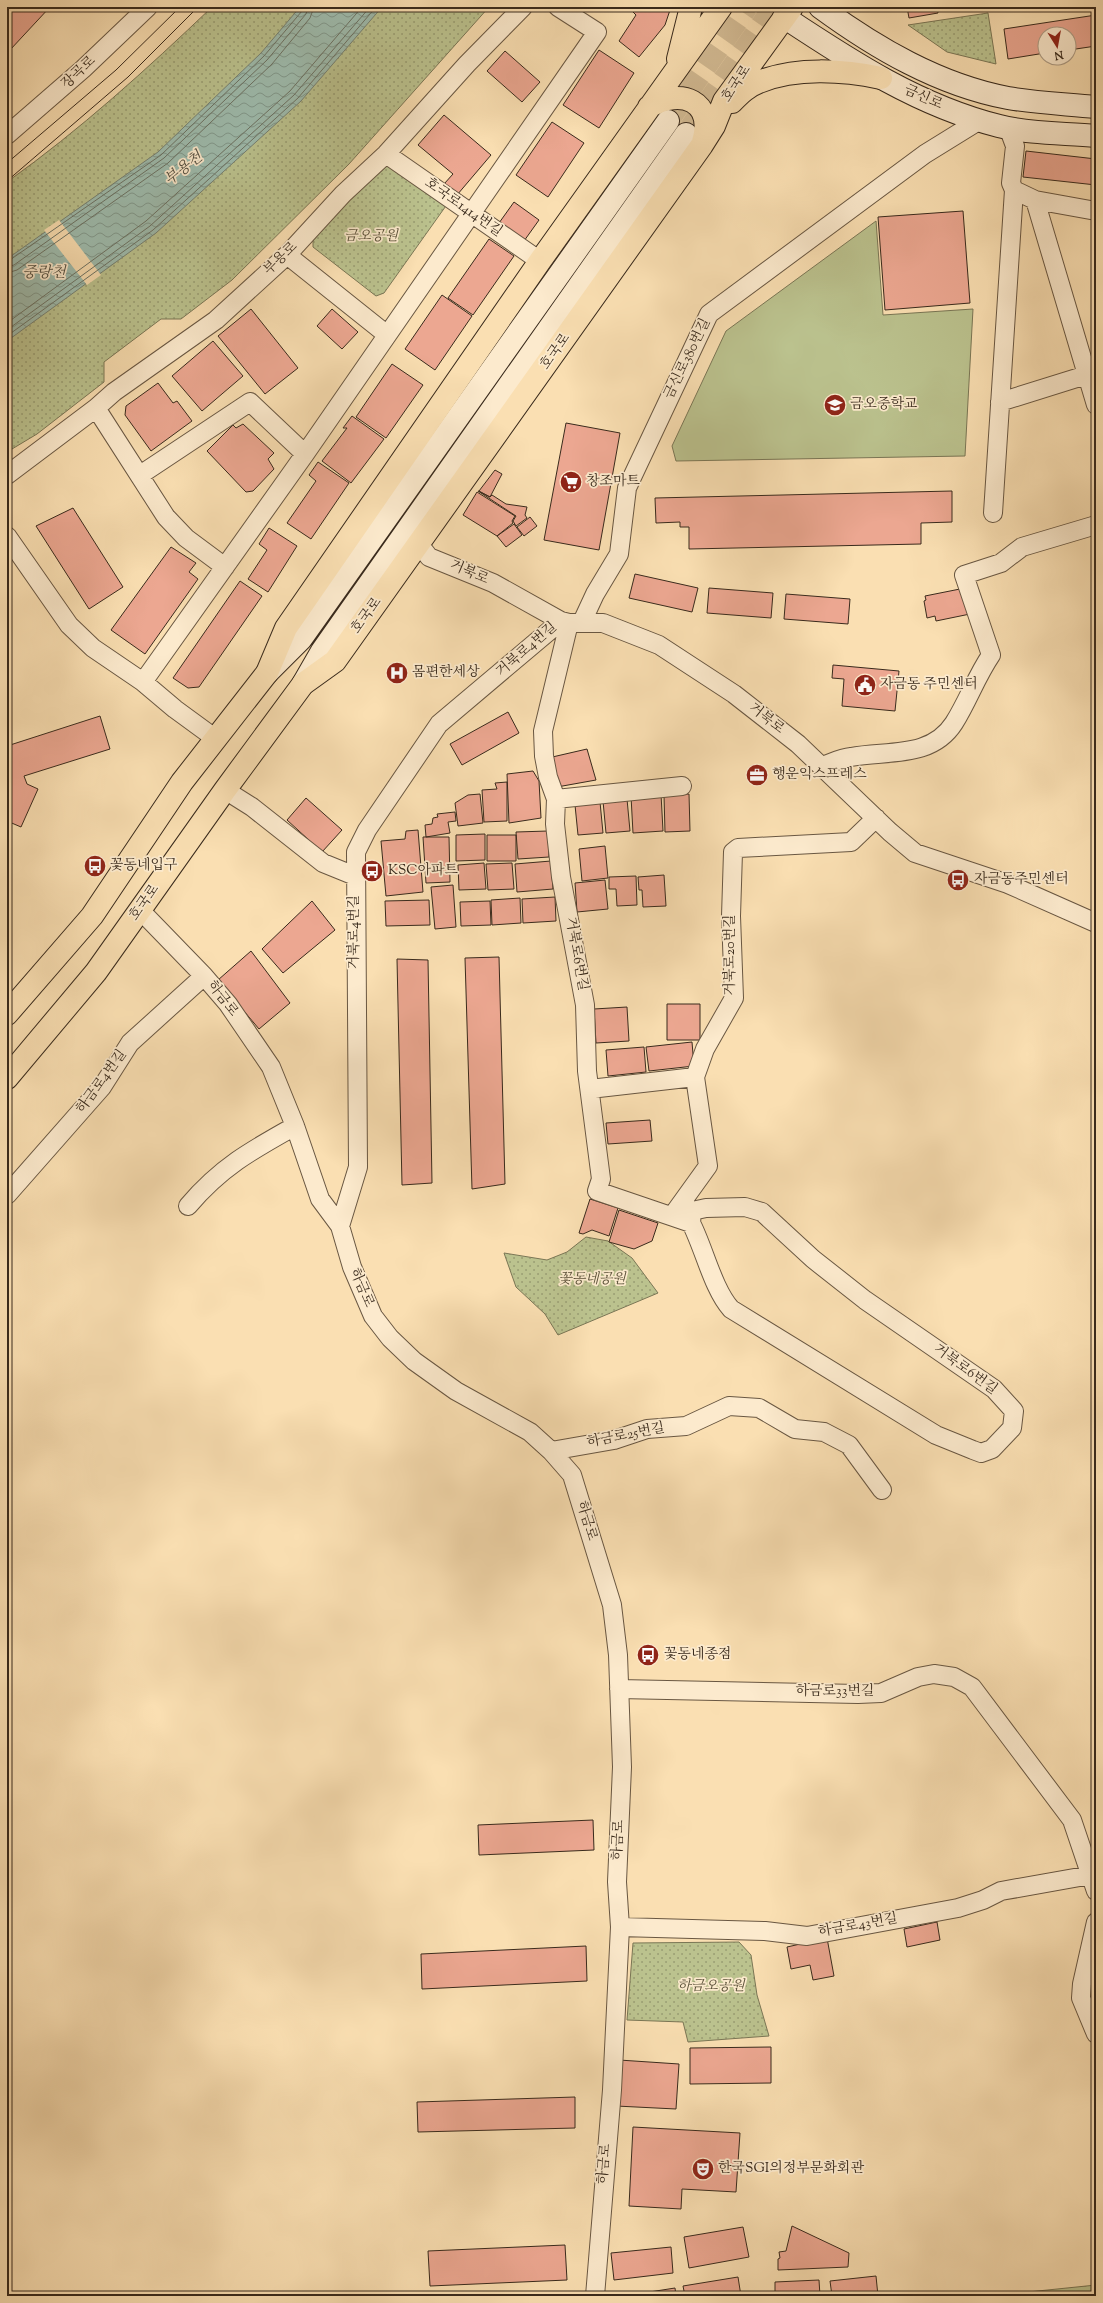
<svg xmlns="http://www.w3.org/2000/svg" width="1103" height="2303" font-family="'Sorts Mill Goudy','Noto Serif KR',serif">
  <defs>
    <pattern id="forest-firs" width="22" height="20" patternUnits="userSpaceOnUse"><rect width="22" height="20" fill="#bbc28e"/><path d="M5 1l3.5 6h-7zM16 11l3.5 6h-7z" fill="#999e73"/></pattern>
    <pattern id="park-dots" width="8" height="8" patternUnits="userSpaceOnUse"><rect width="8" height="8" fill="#bbc28e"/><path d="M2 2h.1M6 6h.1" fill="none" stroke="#999e73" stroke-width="1.8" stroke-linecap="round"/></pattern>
    <pattern id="water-waves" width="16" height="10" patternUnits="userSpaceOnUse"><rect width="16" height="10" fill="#9ebcae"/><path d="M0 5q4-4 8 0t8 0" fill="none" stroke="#82998d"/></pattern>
  </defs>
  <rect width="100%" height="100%" fill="#fadfb2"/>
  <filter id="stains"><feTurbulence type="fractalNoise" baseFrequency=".005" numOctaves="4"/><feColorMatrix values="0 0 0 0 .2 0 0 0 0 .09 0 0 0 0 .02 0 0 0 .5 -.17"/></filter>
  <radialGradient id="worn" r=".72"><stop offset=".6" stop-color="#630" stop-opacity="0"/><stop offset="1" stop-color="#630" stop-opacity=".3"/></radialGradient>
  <path fill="url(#forest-firs)" stroke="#7a7655" d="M1096 2285V2296H1025L1028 2292Z"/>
  <path fill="url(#park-dots)" stroke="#7a7655" d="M212 7H489L349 164 232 280 181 319H161L104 362V382L37 434 7 452V182C80 130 147 69 212 7Z
    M988 13 996 64 947 52 908 25Z
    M386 158 448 203 384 293 376 296 313 247V236Z
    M586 1237 608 1241 632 1258 658 1293 558 1335 545 1314 516 1287 504 1253 547 1260 567 1252Z
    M739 1942 751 1955 757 1995 769 2036 688 2042 683 2022 627 2020 633 1943Z"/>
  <path fill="#bbc28e" stroke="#7a7655" d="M876 221 883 315 973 309 965 456 676 461 672 446 726 331Z"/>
  <path fill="url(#water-waves)" stroke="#768274" d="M300 7H382L301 101 156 233 7 341V259L158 152 261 53Z"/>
  <path fill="#fadfb2" d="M59 220 101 275 87 285 44 230Z"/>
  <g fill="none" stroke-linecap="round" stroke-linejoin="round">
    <path stroke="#6c7365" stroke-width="1" d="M7 262 161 155 264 56 302 11 303 7
      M7 267 14 265 164 158 267 60 306 14 308 7
      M7 273 17 270 168 163 272 64 310 18 314 7
      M7 323 146 221 290 91 362 7
      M7 330 150 226 294 95 370 7
      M7 336 153 230 298 98 376 7"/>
  </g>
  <path fill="#eca791" stroke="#392a1c" d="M9 7H50L10 50 7 47Z
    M628 7H671L665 25 639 57 619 41 636 15Z
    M907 7H937L938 13 909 18Z
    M1096 15V46L1069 50V34H1045V53L1008 59 1004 29Z
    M599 50 634 73 599 128 563 105Z
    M505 51 540 82 522 102 487 71Z
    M444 115 491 155 457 195 444 184 453 174 418 145Z
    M552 122 584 143 548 197 516 175Z
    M1026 151 1096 159V185L1023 177Z
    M514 202 539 220 524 241 499 223Z
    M963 211 970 303 885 310 878 217Z
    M489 239 514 256 473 315 448 298Z
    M442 295 472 316 435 370 405 349Z
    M251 309 298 368 265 394 218 336Z
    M332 309 358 332 342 349 317 326Z
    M213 341 243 376 202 411 172 376Z
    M392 364 423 385 386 438 356 417Z
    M158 383 173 403 177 401 192 421 151 451 125 415 126 406Z
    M352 416 384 439 351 483 322 461 347 428H343Z
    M566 423 620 433 599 550 544 540Z
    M243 424 274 453 268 459 274 469 253 491 246 492 207 451 233 425 236 428Z
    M318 462 349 483 311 539 287 523 316 481 309 475Z
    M495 470 502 474 490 497 479 491Z
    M478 491 490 497 492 495 506 504 527 507 525 515 527 518 516 526 513 521 516 516Z
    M952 491V522L921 523V544L689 549V527H680V522L656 523 655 498Z
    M477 492 515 516 512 521 513 523 497 536 463 515Z
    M73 508 123 587 89 609 36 526Z
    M530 517 537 526 524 536 517 527Z
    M514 524 522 535 506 547 497 536Z
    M269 528 297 546 268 592 248 579 267 550 259 544Z
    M171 547 196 563 189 572 198 579 145 654 111 630Z
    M635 574 698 588 692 612 629 598Z
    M240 581 262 596 199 687 188 688 173 678Z
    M709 588 773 593 771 618 707 613Z
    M965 588 970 614 936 621 935 616 927 618 924 601 926 600 925 596Z
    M786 594 850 599 848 624 784 619Z
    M833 665 899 671 895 711 842 706 844 679 832 678Z
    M508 712 519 733 462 765 450 744Z
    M100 716 110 749 24 776 27 784 38 789 21 827 7 821V782L10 776 7 767V746Z
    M587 749 596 780 557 787 548 758Z
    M533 771 539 781 541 818 509 823 507 774Z
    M507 782V821L484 822 482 790 497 789 495 783Z
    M480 794 483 823 458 826 455 803 468 795Z
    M661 794 663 831 633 833 631 796Z
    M689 794 690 831 665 832 664 795Z
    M306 798 342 830 322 852 287 820Z
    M627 799 630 831 606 833 603 801Z
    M600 802 603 833 578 835 575 805Z
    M455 812 456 821 448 822 450 833 426 837 425 825 432 824 433 818 438 817 437 814Z
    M418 830 423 892 386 896 381 841 405 839 406 831Z
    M548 831 549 857 518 859 516 832Z
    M485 834V860L456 861V835Z
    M487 835H516V861H487Z
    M423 837H449L450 882 426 883Z
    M605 846 608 878 582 881 579 849Z
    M551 861 553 889 517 892 515 864Z
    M484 863 486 889 459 890 458 865Z
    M512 863 514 889 488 890 486 864Z
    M664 875 666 906 643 907 642 890H639L638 877Z
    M636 876 637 905 617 906 616 889H609V877Z
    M605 880 608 909 577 912 575 883Z
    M453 885 456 927 435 929 431 887Z
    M555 897 556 921 523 923 522 899Z
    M520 898 521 923 492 925 491 900Z
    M429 900 430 925 386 926 385 901Z
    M312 901 335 930 283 973 262 949Z
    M490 901 491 925 461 926 460 902Z
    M251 951 290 1003 259 1029 218 980Z
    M499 957 505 1184 472 1189 465 958Z
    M397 959 428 960 432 1183 402 1185Z
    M667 1004H700V1040H667Z
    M627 1007 629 1041 596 1043 594 1009Z
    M692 1042 694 1066 649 1071 646 1047Z
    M644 1047 646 1072 608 1076 606 1050Z
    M650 1120 652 1141 608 1144 606 1123Z
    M590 1199 618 1208 609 1236 592 1230 583 1234 579 1233Z
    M619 1210 658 1223 652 1241 634 1249 609 1242Z
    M593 1820 594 1850 479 1855 478 1825Z
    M937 1922 940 1940 907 1947 904 1929Z
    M827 1938 834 1976 813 1980 810 1965 791 1969 787 1947Z
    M586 1946 587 1981 422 1989 421 1954Z
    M771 2047V2083L690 2084V2048Z
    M619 2060 679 2064 676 2109 616 2106Z
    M575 2097V2128L418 2132 417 2102Z
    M633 2127 740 2133 736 2192 682 2189 681 2209 629 2206Z
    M792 2226 849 2253 848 2267 778 2270V2259L780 2258 779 2252 786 2251Z
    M743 2227 749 2257 689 2268 684 2237Z
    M565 2245 567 2280 430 2286 428 2251Z
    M671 2247 673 2273 614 2280 611 2253Z
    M876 2276 878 2296H832L830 2281Z
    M738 2277 741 2296H685L683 2286Z
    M819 2280 820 2296H775V2282Z
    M675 2288 676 2296H624Z"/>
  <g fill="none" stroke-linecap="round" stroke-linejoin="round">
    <path stroke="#d3bb94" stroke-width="22" stroke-dasharray="22 11" stroke-linecap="butt" d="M668 121 747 7
      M686 134 774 7"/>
    <g stroke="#695742" stroke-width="20">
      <path id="street" d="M1008 127 1015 146 1011 183 1014 190 1035 200 1096 211
        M7 135 83 69 148 7
        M386 154 540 261
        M1035 200 1096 405
        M287 255 386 334
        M1000 402 1096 372
        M96 408 166 517 186 538 225 567
        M7 475 96 408 114 392 216 320 287 255 343 194 386 154 467 64 523 7
        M140 475 250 402 305 454
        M993 513 1014 190
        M7 536 69 625 93 648 143 682 175 709 216 739
        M419 544 429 557 493 583 561 621 569 623H603L659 645 734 694 798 744 890 832 915 853 1008 884 1096 923
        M582 622 595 594 619 554 627 488 709 314 925 154 980 120
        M569 623 543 731 544 756 548 777 556 799 555 824 561 877 585 1005 587 1071 601 1179 597 1191 691 1223 692 1211 706 1208 745 1207 762 1212 813 1259 865 1300 994 1389 1014 1411 1012 1428 992 1449 981 1453 973 1450 936 1435 731 1309C713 1289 704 1248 691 1223
        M143 682 305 454 597 32 558 7
        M822 766C831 763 841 758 851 757 887 750 931 759 954 723 968 701 976 677 991 655L964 575 1001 563 1022 547 1096 525
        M225 790 252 807 323 863 355 876
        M556 799 682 786
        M140 910 204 976 228 1004 271 1067 295 1126 320 1199 340 1226 352 1267 373 1316 390 1338 414 1361 456 1391 530 1432 551 1451 572 1475 612 1605 618 1655 622 1767 617 1882 620 1927 612 2090 595 2296
        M590 1089 695 1077
        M7 1195 102 1087 130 1043 204 976
        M188 1206C221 1167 252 1150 295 1126
        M672 1216 708 1166 695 1077 705 1049 734 998 731 916 733 852 738 848 851 842 876 818
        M340 1226 358 1167 356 852 367 830 439 724 561 621
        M551 1451 614 1440 647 1429 686 1426 729 1406 759 1408 795 1429 824 1432 849 1445 882 1490
        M619 1689 858 1694 881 1693 918 1677 934 1674 954 1677 972 1687 1072 1820 1096 1891
        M1096 1922 1082 1984 1081 1998 1096 2034
        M620 1927 765 1931 807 1936 958 1908 983 1900 1001 1891 1091 1875"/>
    </g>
    <g stroke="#392a1c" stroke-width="24">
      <path id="secondary" d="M820 7C876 48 939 85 1008 98 1037 103 1067 104 1096 107
        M784 17C852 62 919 106 999 126 1030 134 1065 133 1096 136
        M267 673 301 639 668 121
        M303 684 322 651 686 134"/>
    </g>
    <g stroke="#392a1c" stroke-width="24">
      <path id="primary" d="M678 59 691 7
        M732 102C740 94 748 86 759 82 796 67 843 70 881 78
        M649 107C681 87 715 101 703 142
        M7 1014 92 916 182 782 267 673 286 628 540 261 721 7
        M7 1078 96 972 225 790 303 684 335 661 702 145 714 126 724 101 792 7"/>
    </g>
    <use href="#street" stroke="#fceacd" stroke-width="18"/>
    <use href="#secondary" stroke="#fceacd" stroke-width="22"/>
    <use href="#primary" stroke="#fadfb2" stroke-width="22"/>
    <path stroke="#392a1c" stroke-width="1" d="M7 163 116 70 180 7
      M7 181 128 77 198 7"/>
  </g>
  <defs>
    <g id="school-disc" transform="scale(1.15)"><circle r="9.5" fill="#8f2418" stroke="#fceacd"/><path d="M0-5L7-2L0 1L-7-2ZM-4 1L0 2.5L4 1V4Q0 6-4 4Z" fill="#fff"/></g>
    <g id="supermarket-disc" transform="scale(1.15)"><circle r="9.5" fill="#8f2418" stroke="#fceacd"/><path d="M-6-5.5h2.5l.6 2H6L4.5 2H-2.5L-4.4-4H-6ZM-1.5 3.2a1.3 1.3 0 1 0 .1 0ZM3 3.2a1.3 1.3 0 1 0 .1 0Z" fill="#fff"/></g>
    <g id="hospital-disc" transform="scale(1.15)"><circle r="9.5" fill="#8f2418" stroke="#fceacd"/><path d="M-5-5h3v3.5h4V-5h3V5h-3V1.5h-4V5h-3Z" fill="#fff"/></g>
    <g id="civic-disc" transform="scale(1.15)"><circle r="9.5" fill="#8f2418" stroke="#fceacd"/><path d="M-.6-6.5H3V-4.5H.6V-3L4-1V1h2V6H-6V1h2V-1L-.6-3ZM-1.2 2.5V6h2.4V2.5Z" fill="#fff"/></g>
    <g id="office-disc" transform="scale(1.15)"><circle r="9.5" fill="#8f2418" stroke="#fceacd"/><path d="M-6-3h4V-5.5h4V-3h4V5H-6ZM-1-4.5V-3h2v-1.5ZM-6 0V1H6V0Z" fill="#fff"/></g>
    <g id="bus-disc" transform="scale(1.15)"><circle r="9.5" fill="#8f2418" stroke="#fceacd"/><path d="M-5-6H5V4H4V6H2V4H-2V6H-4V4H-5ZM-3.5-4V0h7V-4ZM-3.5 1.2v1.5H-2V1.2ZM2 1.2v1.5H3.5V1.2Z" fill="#fff"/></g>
    <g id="theatre-disc" transform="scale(1.15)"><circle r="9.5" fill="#8f2418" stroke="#fceacd"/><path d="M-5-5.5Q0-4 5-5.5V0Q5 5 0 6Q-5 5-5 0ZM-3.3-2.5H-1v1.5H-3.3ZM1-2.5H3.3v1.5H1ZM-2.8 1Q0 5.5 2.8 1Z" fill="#fff"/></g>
  </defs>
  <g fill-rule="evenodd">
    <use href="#school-disc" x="835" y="405"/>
    <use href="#supermarket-disc" x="571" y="482"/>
    <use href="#hospital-disc" x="397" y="673"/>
    <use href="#civic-disc" x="865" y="685"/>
    <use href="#office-disc" x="757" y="775"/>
    <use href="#bus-disc" x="95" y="866"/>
    <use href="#bus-disc" x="372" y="871"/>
    <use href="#bus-disc" x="958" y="880"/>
    <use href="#bus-disc" x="648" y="1655"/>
    <use href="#theatre-disc" x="703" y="2169"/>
  </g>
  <g text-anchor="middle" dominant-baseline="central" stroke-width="3.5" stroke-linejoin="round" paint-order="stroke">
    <g font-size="14" fill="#392a1c" stroke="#fceacd">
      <text transform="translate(79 73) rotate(-43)">장곡로</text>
      <text transform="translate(737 84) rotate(-57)">호국로</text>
      <text transform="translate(923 98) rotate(24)">금신로</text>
      <text transform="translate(463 208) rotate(35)">호국로1414번길</text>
      <text transform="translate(281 259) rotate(-44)">부용로</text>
      <text transform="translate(556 352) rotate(-55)">호국로</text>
      <text transform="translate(688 359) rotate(-64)">금신로380번길</text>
      <text transform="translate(469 573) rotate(23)">거북로</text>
      <text transform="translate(367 616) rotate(-54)">호국로</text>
      <text transform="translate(527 650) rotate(-41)">거북로4번길</text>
      <text transform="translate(766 719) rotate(38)">거북로</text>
      <text transform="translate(145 903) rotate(-55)">호국로</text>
      <text transform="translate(355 932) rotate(-90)">거북로4번길</text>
      <text transform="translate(576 954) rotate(80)">거북로6번길</text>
      <text transform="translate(731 955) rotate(-90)">거북로20번길</text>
      <text transform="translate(222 999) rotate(52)">하금로</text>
      <text transform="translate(102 1082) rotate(-54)">하금로4번길</text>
      <text transform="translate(361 1288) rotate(67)">하금로</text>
      <text transform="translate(965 1370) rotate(36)">거북로6번길</text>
      <text transform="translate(626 1436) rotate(-11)">하금로25번길</text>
      <text transform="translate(586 1521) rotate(73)">하금로</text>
      <text x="835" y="1692">하금로33번길</text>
      <text transform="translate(619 1840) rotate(-87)">하금로</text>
      <text transform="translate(858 1926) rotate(-10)">하금로43번길</text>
      <text transform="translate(605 2164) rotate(-85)">하금로</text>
    </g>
    <g font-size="14" font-style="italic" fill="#5a5038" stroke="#fceacd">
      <text x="371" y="237">금오공원</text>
      <text x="592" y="1280">꽃동네공원</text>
      <text x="711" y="1987">하금오공원</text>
    </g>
    <g font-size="14" fill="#392a1c" stroke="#fceacd" text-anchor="start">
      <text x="850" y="405">금오중학교</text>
      <text x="586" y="482">창조마트</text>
      <text x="412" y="673">몸편한세상</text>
      <text x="880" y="685">자금동 주민센터</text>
      <text x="772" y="775">행운익스프레스</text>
      <text x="110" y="866">꽃동네입구</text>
      <text x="388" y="871">KSC아파트</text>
      <text x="974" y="880">자금동주민센터</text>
      <text x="664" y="1655">꽃동네종점</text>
      <text x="718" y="2169">한국SGI의정부문화회관</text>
    </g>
    <g font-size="15" font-style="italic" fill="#524e40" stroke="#fceacd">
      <text transform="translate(184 169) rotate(-38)">부용천</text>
      <text x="44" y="273">중랑천</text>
    </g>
  </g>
  <rect width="1103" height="2303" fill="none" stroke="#fadfb2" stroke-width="24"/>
  <rect x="8" y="8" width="1087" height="2287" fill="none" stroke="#392a1c" stroke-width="2"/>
  <rect x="12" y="12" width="1079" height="2279" fill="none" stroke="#392a1c"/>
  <g transform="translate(1057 46) rotate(169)"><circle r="19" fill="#fceacd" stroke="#ae9d86"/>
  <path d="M0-3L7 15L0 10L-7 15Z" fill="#8f2418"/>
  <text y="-6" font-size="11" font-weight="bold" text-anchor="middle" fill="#392a1c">N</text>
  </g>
  <rect width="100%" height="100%" filter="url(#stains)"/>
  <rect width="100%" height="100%" fill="url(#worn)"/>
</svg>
